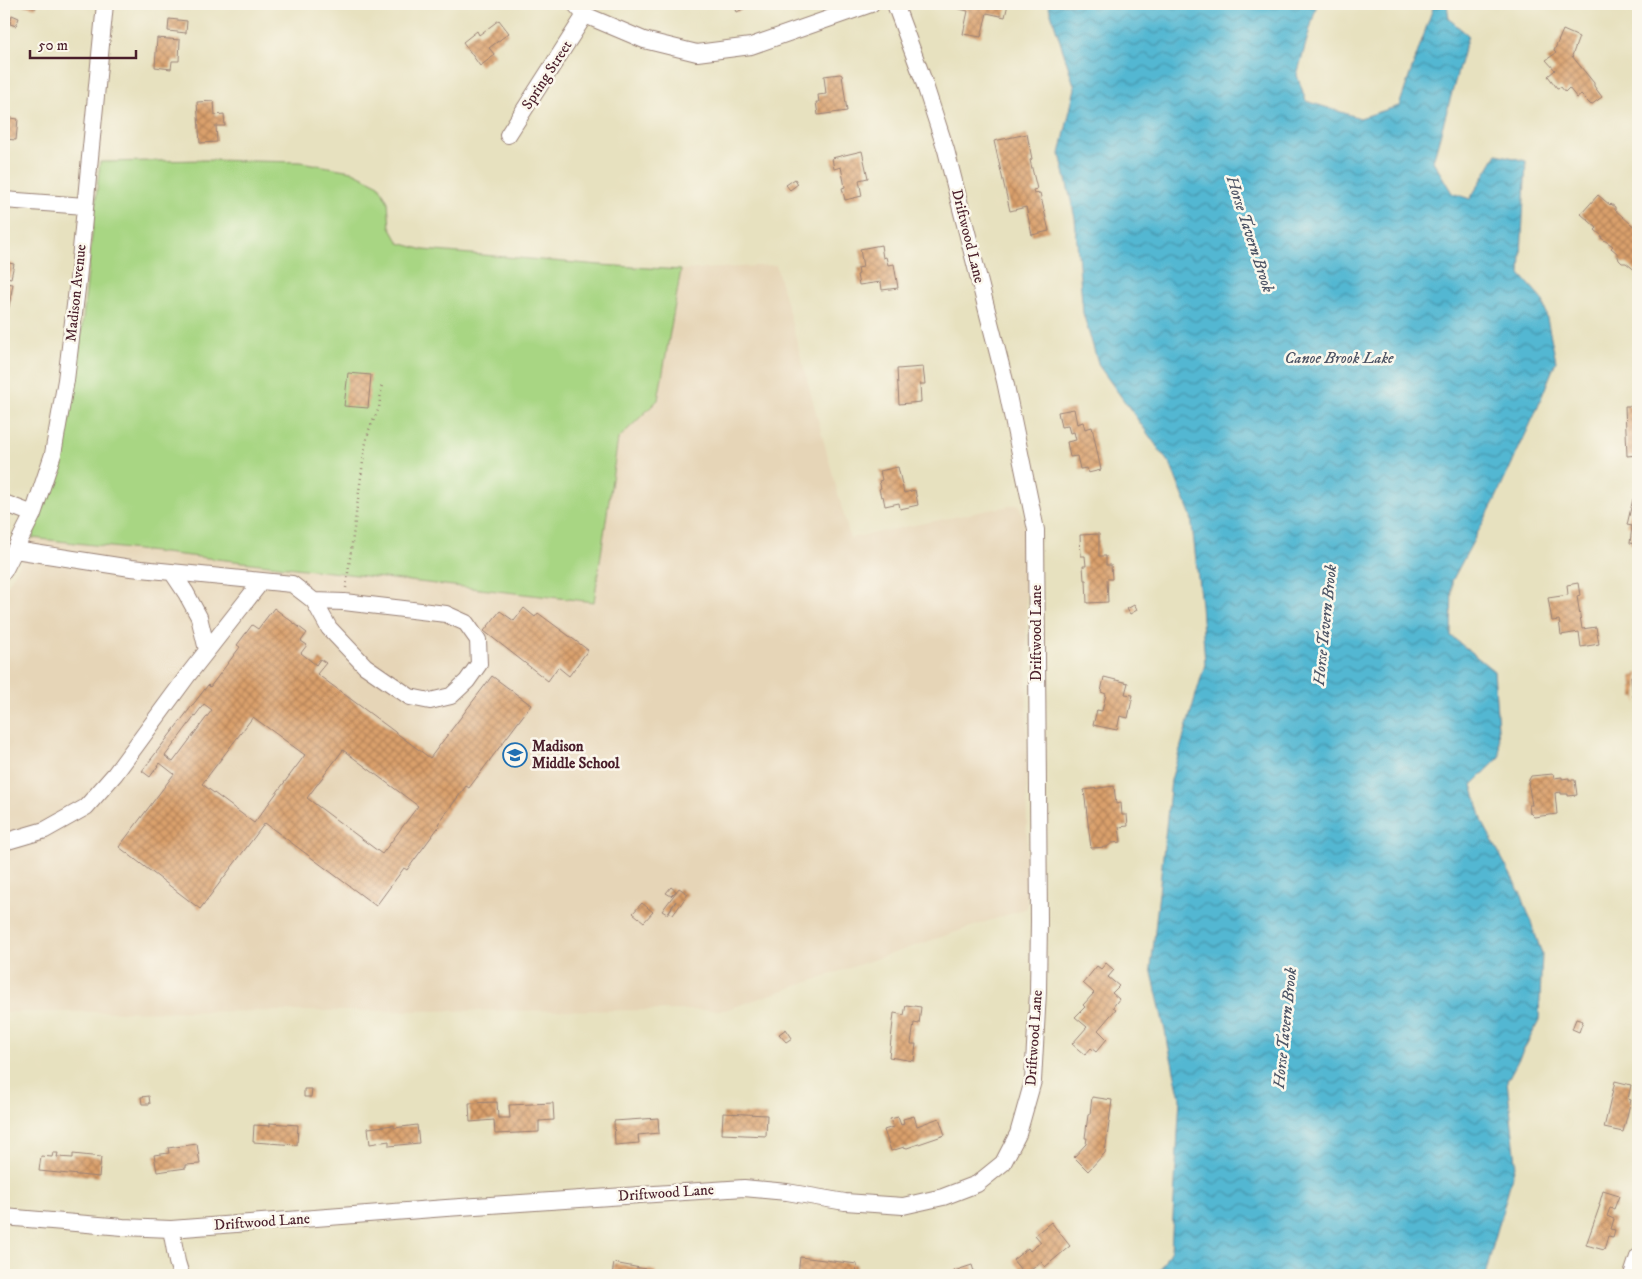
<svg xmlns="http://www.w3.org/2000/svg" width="1642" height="1279" font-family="'IM FELL DW Pica',serif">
  <defs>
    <pattern id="water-waves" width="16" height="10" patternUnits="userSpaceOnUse" patternTransform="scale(1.25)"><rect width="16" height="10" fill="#53b7d2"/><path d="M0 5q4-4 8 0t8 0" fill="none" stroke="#4794ab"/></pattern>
    <pattern id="building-cross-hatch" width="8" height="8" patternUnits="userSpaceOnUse" patternTransform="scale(1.25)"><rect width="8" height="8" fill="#daa06c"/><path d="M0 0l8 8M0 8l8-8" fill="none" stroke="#b38259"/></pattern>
  </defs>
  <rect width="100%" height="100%" fill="#fbf7ec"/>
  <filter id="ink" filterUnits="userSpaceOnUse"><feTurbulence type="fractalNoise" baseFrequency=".02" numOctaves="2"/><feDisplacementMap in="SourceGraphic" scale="10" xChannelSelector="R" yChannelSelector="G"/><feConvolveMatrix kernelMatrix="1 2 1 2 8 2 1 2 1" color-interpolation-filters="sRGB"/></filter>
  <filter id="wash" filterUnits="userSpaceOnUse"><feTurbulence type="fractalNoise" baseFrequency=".0096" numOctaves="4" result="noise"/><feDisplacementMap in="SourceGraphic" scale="20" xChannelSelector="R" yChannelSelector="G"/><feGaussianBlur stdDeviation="1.12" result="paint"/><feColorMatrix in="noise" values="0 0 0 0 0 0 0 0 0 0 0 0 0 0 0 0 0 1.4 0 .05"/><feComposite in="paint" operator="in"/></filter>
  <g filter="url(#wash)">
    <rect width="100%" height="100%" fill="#e7e1bf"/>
    <path fill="#e6d5b7" d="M776 265 850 538 1019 504 1026 529 1027 908 725 1010 4 1012V591L16 571 32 538 594 602 618 438 658 400 681 270Z"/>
    <path fill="#a8d683" stroke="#797a57" d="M206 160 301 162 351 171 379 185 388 202 390 227 399 243 424 250 600 265 681 270 658 400 618 439 594 602 32 538 59 465 69 420 83 318 100 162Z"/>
    <path fill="url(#water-waves)" stroke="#4e6b7e" d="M1048 4H1317L1297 75 1306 101 1360 118 1399 106 1434 5 1447 4 1449 19 1468 35 1433 161 1452 193 1470 199 1497 154 1526 161 1520 274 1543 300 1556 361 1534 416 1495 500 1452 581 1451 636 1494 671 1500 757 1472 785 1483 823 1522 896 1542 954 1539 1021 1507 1081 1516 1162 1485 1275H1157L1171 1250 1180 1098 1151 968 1171 780 1205 664 1201 605 1191 516 1171 466 1099 366 1083 313 1075 218 1060 154 1075 88Z"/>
    <g id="blocks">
      <path fill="url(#building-cross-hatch)" fill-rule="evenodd" d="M18 4H37L36 8Z
        M737 4H743L745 8 737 12 734 5Z
        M955 4H1008L1005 17 987 13 981 37 963 34 968 11 955 8Z
        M12 15 19 18 16 26 10 24Z
        M169 19 187 21 186 33 168 31Z
        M499 20 509 33 489 48 495 55 480 66 463 42 477 31 479 35Z
        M1563 30 1579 37 1572 56 1594 83V86L1602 97 1591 105 1581 95 1577 98 1569 88 1565 92 1561 87 1557 88 1548 76 1555 70 1546 60 1556 53 1554 51Z
        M157 38 180 40 179 61H172L171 69 155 67Z
        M840 74 842 75 847 111 818 115 816 102H819L818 95 826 94 824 76Z
        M214 101 215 115 224 114 225 126H216L217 142 200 143 197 102Z
        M4 117 18 119 16 140 4 139Z
        M1027 134 1032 159 1030 160 1037 189 1033 190 1034 194 1040 193 1049 231 1032 235 1026 207 1010 211 994 141Z
        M862 151 868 178 859 180 862 196 845 200 842 188 845 187 841 167 834 169 832 158Z
        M795 179 798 184 790 190 786 185Z
        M1598 195 1610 205 1611 204 1615 207V210L1638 230 1635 232 1638 235V269L1636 271 1626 263H1622L1619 260 1617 253 1611 248 1613 246 1601 238 1602 236 1595 230 1597 228 1581 214Z
        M881 245 883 258 886 257 888 265 894 264 898 288 882 290 881 282 859 285 857 275 859 274 858 268 863 267 860 249Z
        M4 262 14 264 11 278 6 277 5 283 13 284 7 317 4 316Z
        M923 367 925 384H920L921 402 899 404 897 369Z
        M348 373 371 375 368 408 344 406Z
        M1625 406H1638V455L1627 456Z
        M1074 409 1077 424 1083 422 1085 429 1092 427 1101 470 1088 473 1087 468 1080 469 1077 456 1070 457 1067 442 1076 440 1074 432 1070 433 1068 426 1061 427 1058 412Z
        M898 467 904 493 915 490 918 505 900 509 899 503 885 506 883 496 881 497 879 489 881 488 879 481 882 480 880 471Z
        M1633 499 1638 500V544L1630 543 1632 526 1627 525Z
        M1099 534V556H1106V565H1111L1112 579H1107L1108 602 1087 603 1086 580H1084L1083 566H1086L1085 556H1081L1080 535Z
        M1578 583 1580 595 1577 596 1582 629 1596 627 1599 644 1581 647 1579 632 1561 635 1559 620 1552 621 1548 598 1568 595 1567 585Z
        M1134 605 1137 610 1130 614 1127 609Z
        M274 608 307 633 301 641 307 645 301 653 316 665 320 659 326 663 317 674 430 758 492 676 531 705 469 788 466 786 438 824 440 825 407 870 404 868 376 906 265 823 200 909 119 847 174 774 160 763 150 777 142 771 208 685 210 687 240 647 237 645 252 625 258 629ZM204 704 212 710 173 762 165 756ZM253 717 305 755 254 823 202 784ZM343 750 418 806 382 854 307 798Z
        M524 608 535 617 538 613 588 650 569 676 558 667 548 681 484 631 500 611 514 621Z
        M1636 673H1638L1637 704 1636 697H1633L1631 676 1636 675Z
        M1104 677 1128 683 1125 694 1133 695 1128 718 1120 716 1117 730 1093 725 1097 710 1102 711 1106 694 1101 692Z
        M1553 774 1554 778 1562 777V779L1569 778V780H1575L1577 795 1568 796V794H1561V792L1555 793 1557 814 1534 817 1530 813 1529 805H1532L1528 782 1531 776Z
        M1114 786 1116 804 1121 803 1122 815H1127L1128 826 1119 827 1121 842 1112 843 1107 847 1091 848 1084 790Z
        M671 887 676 891 671 896 666 893Z
        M679 888 688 894 673 915 669 912 676 901 667 914 662 911Z
        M642 903 653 912 644 922 633 913Z
        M1106 963 1114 970 1108 977 1119 986 1112 993 1119 999 1113 1007 1116 1009 1098 1030 1107 1039 1096 1052 1091 1048 1085 1055 1072 1044 1087 1027 1075 1017 1085 1007 1083 1005 1094 993 1083 983 1097 966 1101 969Z
        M906 1005 921 1007 919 1024 914 1023 911 1044H916L914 1061 889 1057 894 1013 904 1015Z
        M1576 1019 1583 1021 1579 1032 1572 1029Z
        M786 1029 792 1038 786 1042 779 1034Z
        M1615 1081 1631 1085 1628 1099 1631 1100 1623 1132 1604 1128Z
        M304 1089H312L311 1097H304Z
        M149 1096 150 1104H142L141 1097Z
        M1092 1097 1112 1100 1105 1153 1088 1171 1074 1157 1086 1144 1087 1138H1085L1088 1115 1090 1114Z
        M497 1102 498 1118H510L509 1105 553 1103 554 1120 539 1121V1132L495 1134 494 1120 470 1122 469 1103Z
        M723 1113 767 1115 766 1136 722 1134Z
        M914 1116 917 1126 939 1118 945 1135 907 1148 904 1147 891 1151 884 1130 893 1127 890 1119 898 1117 901 1125 904 1124 903 1119Z
        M658 1118 659 1133 638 1135 639 1143 615 1145 614 1121Z
        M270 1123 298 1125 297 1145 253 1142 254 1125 270 1126Z
        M394 1125V1128L417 1125 419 1143 389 1146V1141L370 1144 368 1128Z
        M197 1144 200 1164 186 1165V1168L157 1172 154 1155 169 1153 168 1148Z
        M53 1153H58L57 1157 73 1158V1154L101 1157 99 1177 39 1171 41 1156 52 1157Z
        M1603 1191 1619 1196 1614 1209 1610 1208 1607 1216 1614 1219 1611 1229 1615 1230 1613 1237 1608 1236 1604 1250 1586 1245 1600 1205H1599Z
        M1051 1222 1070 1246 1045 1267 1041 1262 1025 1275 1013 1260 1028 1248 1030 1251 1041 1242 1035 1235Z
        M800 1257 857 1264 856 1275H798Z
        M614 1263 656 1271 655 1275H612Z
        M972 1265 975 1275H955L954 1271Z"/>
    </g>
  </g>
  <g filter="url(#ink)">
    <use href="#blocks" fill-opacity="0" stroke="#988075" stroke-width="1"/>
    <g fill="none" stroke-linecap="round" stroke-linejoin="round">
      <g stroke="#988075" stroke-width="18">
        <path id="minor" d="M575 4 585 15 644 40 697 53 751 46 871 4
          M508 135 585 15
          M4 200 85 206
          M4 503 33 514
          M15 550 131 568 292 584 314 601 329 628 365 666 410 697 430 701 451 696 467 681 479 664 478 640 466 623 446 614 344 602 314 601
          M4 571 33 514 53 454 66 380 78 280 105 4
          M172 572 186 593 199 617 207 650
          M4 842 45 830 86 807 115 774 188 675 261 582
          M4 1217 123 1227 171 1229 446 1208 744 1188 787 1192 845 1202 903 1206 943 1197 977 1184 1003 1163 1018 1134 1033 1081 1038 992 1039 920 1036 530 1005 381 946 150 923 79 895 4
          M171 1229 177 1262 181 1275
          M1632 1275 1638 1257"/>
      </g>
      <path stroke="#988075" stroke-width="2.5" stroke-dasharray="1 4" stroke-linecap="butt" d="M346 588 365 447 369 430 379 408 382 384"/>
      <use href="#minor" stroke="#fff" stroke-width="16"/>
    </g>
  </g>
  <defs>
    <g id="school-ring" transform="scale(1.25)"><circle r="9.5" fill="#fbf7ec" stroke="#1f6fb2" stroke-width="1.5"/><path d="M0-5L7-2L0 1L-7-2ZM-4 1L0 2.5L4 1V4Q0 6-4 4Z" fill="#1f6fb2"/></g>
  </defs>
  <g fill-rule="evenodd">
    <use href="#school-ring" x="515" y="755"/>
  </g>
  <g text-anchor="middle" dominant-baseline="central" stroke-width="5" stroke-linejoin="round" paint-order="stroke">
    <g font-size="15" fill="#4a1f2b" stroke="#fbf7ec">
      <text transform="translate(547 75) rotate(-57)">Spring Street</text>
      <text transform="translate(968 236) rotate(76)">Driftwood Lane</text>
      <text transform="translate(76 293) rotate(-84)">Madison Avenue</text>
      <text transform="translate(1036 633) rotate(-90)">Driftwood Lane</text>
      <text transform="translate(1034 1038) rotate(-86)">Driftwood Lane</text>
      <text transform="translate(666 1193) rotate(-4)">Driftwood Lane</text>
      <text transform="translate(262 1222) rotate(-4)">Driftwood Lane</text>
    </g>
    <g font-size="15" font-weight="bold" fill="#4a1f2b" stroke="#fbf7ec" text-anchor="start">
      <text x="532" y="746">Madison<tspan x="532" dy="17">Middle School</tspan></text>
    </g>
    <g font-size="16" font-style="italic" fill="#4d5465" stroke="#fbf7ec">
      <text transform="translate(1250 234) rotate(72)">Horse Tavern Brook</text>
      <text x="1339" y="358">Canoe Brook Lake</text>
      <text transform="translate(1325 625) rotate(-84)">Horse Tavern Brook</text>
      <text transform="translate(1285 1028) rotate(-84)">Horse Tavern Brook</text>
    </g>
  </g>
  <rect width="1642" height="1279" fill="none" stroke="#fbf7ec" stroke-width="20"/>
  <path d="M30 50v8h106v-8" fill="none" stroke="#4a1f2b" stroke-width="2.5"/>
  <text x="38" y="50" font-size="15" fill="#4a1f2b" stroke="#fbf7ec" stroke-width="4" paint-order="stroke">50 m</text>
</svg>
